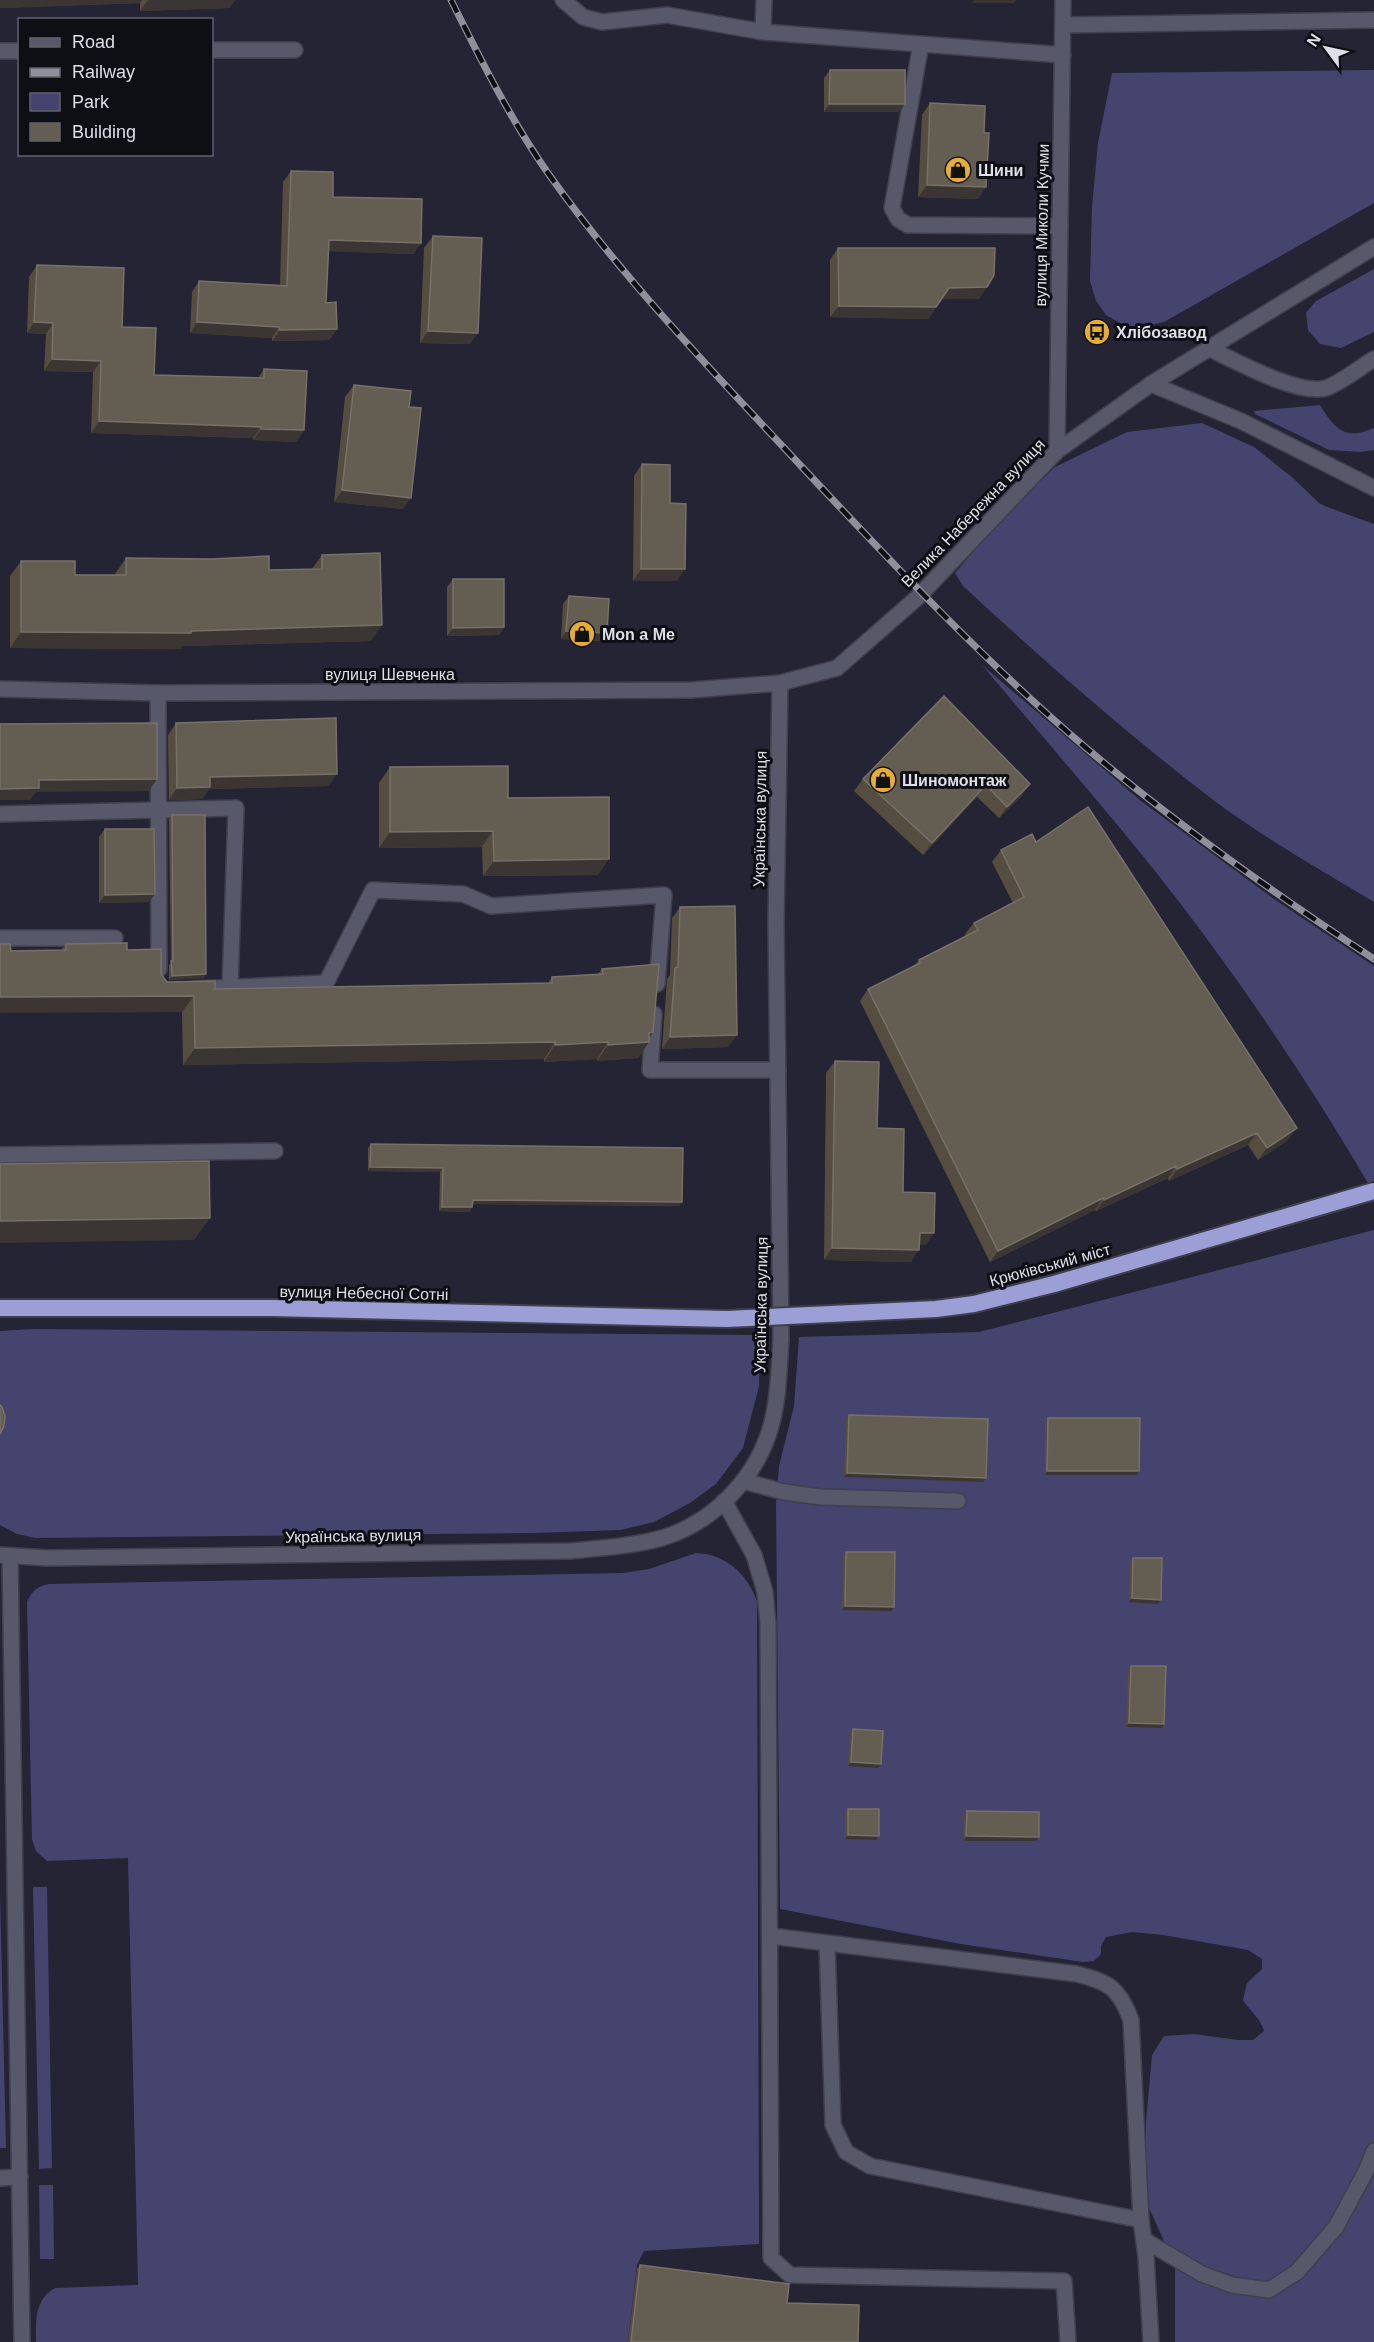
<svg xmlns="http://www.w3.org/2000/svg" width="1374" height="2342" font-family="Helvetica,sans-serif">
  <rect width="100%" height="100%" fill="#242434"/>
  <path fill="#44446e" d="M1374 70V203L1164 322 1137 328 1120 323 1106 315 1096 301 1090 281 1092 207 1098 143 1112 73Z
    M1374 269V332L1341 348 1320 344 1308 330 1306 313 1316 301Z
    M1320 405C1335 429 1345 441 1374 428V450L1360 452 1329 450 1255 414 1254 411Z
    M1202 423 1254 447 1293 478 1319 503 1327 507 1374 524V902C1321 870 1266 839 1216 802 1128 735 1044 661 963 586L955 573 999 521 1055 467 1127 432Z
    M982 665 1141 801 1274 899 1374 966V1181L1368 1183C1311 1086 1248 992 1180 903 1117 821 1048 744 982 665Z
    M1374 1230V2342H1175V2265L1149 2208 1146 2178V2122L1152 2055 1164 2036 1194 2034 1238 2040H1253L1264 2031C1261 2019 1250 2011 1243 2000L1247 1983 1262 1969V1959L1248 1950 1163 1935 1132 1932 1106 1937 1101 1946V1954L1094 1961 1083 1962 961 1944 780 1909 776 1503 779 1466 794 1406 799 1337 979 1332Z
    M33 1329 760 1335 759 1386 743 1448 716 1484 690 1503 654 1522 620 1530 535 1533 35 1538 17 1534 0 1525V1331Z
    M696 1553C726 1554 747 1574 757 1601L759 2244 644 2251 637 2265 628 2342H36C36 2321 34 2300 55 2288L138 2285 128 1858 47 1861 36 1851 32 1839 27 1602C32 1591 37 1586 49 1584L623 1573 649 1569Z
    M33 1887H47L52 2168 39 2169Z
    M0 1893 6 2148H0Z
    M39 2185H53L54 2259H40Z"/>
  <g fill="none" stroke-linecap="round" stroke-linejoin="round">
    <g stroke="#3f3f4d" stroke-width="18">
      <path id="service" d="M1063 25 1374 20
        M921 44 892 208 898 219 908 225 1060 226
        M158 693 159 969
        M0 814 236 808 230 988
        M0 938H115
        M195 989 326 983 373 890 463 894 491 906 664 895 657 984
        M654 1014 650 1070H778
        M0 1155 275 1151
        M743 1481 784 1492 821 1497 958 1501
        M771 1936 1077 1974C1109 1982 1119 1988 1131 2020L1141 2220 1146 2257 1151 2342
        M827 1943 833 2125 846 2152 870 2166 1141 2220
        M0 2178 20 2177
        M1144 2240 1202 2274 1232 2285 1269 2290 1297 2272 1336 2227 1366 2171 1374 2151"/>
    </g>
    <g stroke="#3f3f4d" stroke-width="18">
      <path id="minor" d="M563 0 583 17 602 22 667 15 763 32 1063 55
        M763 32 764 0
        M212 50H295
        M0 51H20
        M1208 348C1234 360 1298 396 1326 388 1339 384 1362 366 1374 359
        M1151 384 1241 421 1374 488
        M724 1501 754 1555 765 1592 768 1624 771 2258 790 2275 1064 2281 1068 2342
        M10 1556 22 2342"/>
    </g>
    <g stroke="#3f3f4d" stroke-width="18">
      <path id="tertiary" d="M1057 451 1063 0
        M0 689 158 693 692 690 780 683 837 668 918 597 1057 451 1151 384 1374 247
        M0 1555 47 1558 571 1551C601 1548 633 1546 662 1538 715 1522 759 1475 772 1422 779 1395 779 1367 781 1340L776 923 780 683"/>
    </g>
    <g stroke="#3f3f4d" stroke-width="20">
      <path id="trunk" d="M0 1308H272L727 1319"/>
    </g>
    <use href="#service" stroke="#575869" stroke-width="15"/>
    <use href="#minor" stroke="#575869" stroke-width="15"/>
    <use href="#tertiary" stroke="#575869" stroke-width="15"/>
    <use href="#trunk" stroke="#9c9ed6" stroke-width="16"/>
    <g stroke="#90909d" stroke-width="7">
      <path id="rail" d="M451 0C481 60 511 121 550 176 625 281 715 374 802 467 893 564 984 661 1085 747 1176 824 1275 894 1374 959"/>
    </g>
    <use href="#rail" stroke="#0e0e15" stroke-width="4.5" stroke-dasharray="14" stroke-linecap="butt"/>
    <g stroke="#3f3f4d" stroke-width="20" stroke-linecap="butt">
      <path id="trunk-bridge" d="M727 1319 936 1309 974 1304 1054 1284 1374 1191"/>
    </g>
    <use href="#trunk-bridge" stroke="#9c9ed6" stroke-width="16"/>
  </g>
  <path fill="#554d3f" d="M0 0H235L229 8 140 11V3L0 8Z
    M830 70 899 112H824V78Z
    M930 103 984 133 978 199 918 197 922 115Z
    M291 171 333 197 421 243 413 254 329 251 326 303 337 329 329 340 272 341V338L190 333 192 292 199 281 280 285 283 182Z
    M433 236 470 344 420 343 424 248Z
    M838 248 979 299H941L928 319 830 317V260Z
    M37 265 122 327 154 375 258 378 264 369 304 430 296 442 253 440V438L91 433 93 372 44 371 46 334 27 333 29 277Z
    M354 385 409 407 403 509 334 502 345 397Z
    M642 464 670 503 677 581H633L634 476Z
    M322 555 371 641 182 646 180 649 10 648V576L21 561 75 575H115V574L126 558 269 570 312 569Z
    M453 579 504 627 499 635 447 636V587Z
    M569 596 607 633 601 641 561 639 563 604Z
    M944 696 1022 796 999 818 977 797 923 855 854 791 863 779Z
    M176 723 328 786 209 789 202 799 169 800 168 735Z
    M390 767 508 798 598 875 483 876 482 847 379 848V783Z
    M172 815 204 978 169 980V965L171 963 169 819Z
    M105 829 149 902 99 903V837Z
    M1036 842 1288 1140 1258 1160 1248 1145 1169 1181 1168 1178 1096 1211 1095 1210 990 1262 860 1001 868 989 914 966 919 960 966 936 965 934 974 923 1013 903 992 862 1001 850Z
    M680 907 728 1047 662 1049 667 979 670 975 672 918Z
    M66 944 127 950 161 974 167 982 215 989 548 983 552 977 598 974 602 969 653 1032 649 1039V1042L638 1058 597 1061V1059L544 1062V1059L183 1065 182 1012 11 951 61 950Z
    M835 1061 877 1128 903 1192 926 1245H919L911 1262 824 1260 826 1073Z
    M371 1144 682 1202 679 1206 472 1204 470 1212 439 1211 440 1172 368 1171V1148Z
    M849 1415 983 1482 844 1477 846 1419Z
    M1048 1418 1137 1475H1045V1422Z
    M846 1552 891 1611 842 1610 843 1556Z
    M1133 1558 1161 1600 1158 1604 1129 1602 1130 1562Z
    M1131 1666 1164 1724 1162 1728 1126 1727 1128 1670Z
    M853 1729 881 1764 878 1768 848 1766 850 1733Z
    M848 1809 879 1836 876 1840 845 1839V1813Z
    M967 1811 1039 1837 1036 1841H964V1815Z
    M640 2265 787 2303 858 2342H628L637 2269Z"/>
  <path fill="#3b3633" d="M0 0H142L140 3 0 8Z
    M148 0H235L229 8 140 11Z
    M974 0H1016L1014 3H972Z
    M829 104H905L899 112H824Z
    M927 185 986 187 978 199 918 197Z
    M329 240 421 243 413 254 321 251Z
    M987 287 979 299H941L949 288Z
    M839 306 936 307 928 319 830 317Z
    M34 322 53 323 46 334 27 333Z
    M197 322 279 327 272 338 190 333Z
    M337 329 329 340 272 341 280 330Z
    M428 331 478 333 470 344 420 343Z
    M52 359 101 361 93 372 44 371Z
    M99 421 261 427 253 438 91 433Z
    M261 429 304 430 296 442 253 440Z
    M342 490 411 498 403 509 334 502Z
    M641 569H685L677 581H633Z
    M382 625 371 641 182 646 180 649 10 648 21 632 191 631Z
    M504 627 499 635 447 636 453 628Z
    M566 631 607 633 601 641 561 639Z
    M337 774 328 786 209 789 202 799 169 800 177 788 210 777Z
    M157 779 149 791 36 792 30 800H0V789L39 780Z
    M1030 784 1022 796 999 818 1007 807Z
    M986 785 977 797 923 855 932 843Z
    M493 831 482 847 379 848 390 832Z
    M609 859 598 875 483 876 494 861Z
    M155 894 149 902 99 903 105 895Z
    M206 974 204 978 169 980 172 976Z
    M194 996 182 1012 0 1013V997Z
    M653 1032 647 1042H649L638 1058 597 1061 608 1045 649 1033Z
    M737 1035 728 1047 662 1049 670 1037Z
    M555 1042 544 1059 183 1065 195 1048Z
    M608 1042 597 1059 544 1062 555 1045Z
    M1297 1128 1288 1140 1258 1160 1267 1148Z
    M1257 1133 1248 1145 1169 1181 1177 1169Z
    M1176 1166 1168 1178 1096 1211 1104 1200Z
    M370 1167 443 1168 440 1172 368 1171Z
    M1103 1198 1095 1210 990 1262 998 1251Z
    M473 1200 682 1202 679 1206 470 1204Z
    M442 1207H472L470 1212 439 1211Z
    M210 1218 194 1240 0 1243V1221Z
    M920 1233H934L926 1245H911Z
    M832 1248 919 1250 911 1262 824 1260Z
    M1047 1471H1139L1137 1475H1045Z
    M847 1473 986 1478 983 1482 844 1477Z
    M1132 1598 1161 1600 1158 1604 1129 1602Z
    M845 1606 894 1607 891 1611 842 1610Z
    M1129 1723 1164 1724 1162 1728 1126 1727Z
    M851 1762 881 1764 878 1768 848 1766Z
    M848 1835 879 1836 876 1840 845 1839Z
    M966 1836 1039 1837 1036 1841H964Z"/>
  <path fill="#645d51" stroke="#777169" stroke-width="1.5" d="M830 70H905V104H829Z
    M930 103 985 106 984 133H989L986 187 927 185Z
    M291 171 333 172V197L422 199 421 243 329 240 326 303 336 302 337 329 280 330 279 327 197 322 199 281 287 286Z
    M433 236 482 238 478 333 428 331Z
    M838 248H995L994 275 987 287 949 288 936 307 839 306Z
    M37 265 124 268 122 327 156 328 154 375 264 378V369L307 371 304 430 261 429V427L99 421 101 361 52 359 53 323 34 322Z
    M354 385 411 391 409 407 421 408 411 498 342 490Z
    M642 464 670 465V503L686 504 685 569H641Z
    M380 553 382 625 191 631V633L21 632V561H75V575H126V558L212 559 269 556V570L322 569V555Z
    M453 579H504V627L453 628Z
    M569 596 609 599 607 633 566 631Z
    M944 696 1030 784 1007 807 986 785 932 843 863 779Z
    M336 718 337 774 210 777V787L177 788 176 723Z
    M157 723V779L39 780V788L0 789V724Z
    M508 766V798L609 797V859L494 861 493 831 390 832V767Z
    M1088 807 1297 1128 1267 1148 1257 1133 1177 1169 1176 1166 1104 1200 1103 1198 998 1251 868 989 920 963 919 960 978 930 974 923 1024 897 1001 850 1032 834 1036 842Z
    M172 815H205L206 974 172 976 171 961H173Z
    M105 829H154L155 894 105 895Z
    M735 906 737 1035 670 1037 675 968 678 967 680 907Z
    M127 943V950L161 949V974L167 982 215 981V989L552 983V977L603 974 602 969 659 964 653 1032 649 1033V1042L608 1045V1042L555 1045V1042L195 1048 194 996 0 997V944H10L11 951 66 950V944Z
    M835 1061 879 1062 877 1128 904 1129 903 1192 935 1193 934 1233H920L919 1250 832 1248Z
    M371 1144 683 1148 682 1202 473 1200 472 1207H442L443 1168 370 1167Z
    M209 1161 210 1218 0 1221V1164Z
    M0 1405 2 1407 5 1416 4 1426 0 1434Z
    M849 1415 988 1419 986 1478 847 1473Z
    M1048 1418H1140L1139 1471H1047Z
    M846 1552H895L894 1607 845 1606Z
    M1133 1558H1162L1161 1600 1132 1598Z
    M1131 1666H1166L1164 1724 1129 1723Z
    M853 1729 883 1731 881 1764 851 1762Z
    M848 1809H879V1836L848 1835Z
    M967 1811 1039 1812V1837L966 1836Z
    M640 2265 789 2284 787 2303 859 2305 858 2342H631Z"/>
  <defs>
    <g id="shop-disc" transform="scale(1.35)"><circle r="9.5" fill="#e5ad35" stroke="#0e0e15"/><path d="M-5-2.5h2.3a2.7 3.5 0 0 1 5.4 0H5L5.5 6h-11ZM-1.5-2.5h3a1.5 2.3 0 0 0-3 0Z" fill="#111"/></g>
    <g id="bus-disc" transform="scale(1.35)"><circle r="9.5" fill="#e5ad35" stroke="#0e0e15"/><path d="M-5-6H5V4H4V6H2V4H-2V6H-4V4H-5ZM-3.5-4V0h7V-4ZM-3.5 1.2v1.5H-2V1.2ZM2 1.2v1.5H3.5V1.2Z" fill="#111"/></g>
  </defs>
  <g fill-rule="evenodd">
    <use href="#shop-disc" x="958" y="170"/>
    <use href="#bus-disc" x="1097" y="332"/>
    <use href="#shop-disc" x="582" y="634"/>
    <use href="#shop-disc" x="883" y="780"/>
  </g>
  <g text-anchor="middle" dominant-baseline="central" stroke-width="6" stroke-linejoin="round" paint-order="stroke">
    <g font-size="16" font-weight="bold" fill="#dfdfea" stroke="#0e0e15" text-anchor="start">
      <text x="978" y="170">Шини</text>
      <text x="1116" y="332">Хлібозавод</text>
      <text x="602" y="634">Mon a Me</text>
      <text x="902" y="780">Шиномонтаж</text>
    </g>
    <g font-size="16" fill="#dfdfea" stroke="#0e0e15">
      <text transform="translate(1042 225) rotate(-89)">вулиця Миколи Кучми</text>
      <text transform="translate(973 513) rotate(-46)">Велика Набережна вулиця</text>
      <text x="390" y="674">вулиця Шевченка</text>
      <text transform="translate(760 819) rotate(-89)">Українська вулиця</text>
      <text transform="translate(1050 1265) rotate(-15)">Крюківський міст</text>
      <text transform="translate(364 1293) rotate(1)">вулиця Небесної Сотні</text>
      <text transform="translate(761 1305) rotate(-89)">Українська вулиця</text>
      <text transform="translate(353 1536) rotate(-1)">Українська вулиця</text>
    </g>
  </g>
  <rect x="18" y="18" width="195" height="138" fill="#0e0e15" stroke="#62626a" stroke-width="1.5"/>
  <rect x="30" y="38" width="30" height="9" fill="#575869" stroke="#62626a" stroke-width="1.5"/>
  <text x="72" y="48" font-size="18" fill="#dfdfea">Road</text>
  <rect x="30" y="68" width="30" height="9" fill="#90909d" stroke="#62626a" stroke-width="1.5"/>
  <text x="72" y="78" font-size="18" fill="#dfdfea">Railway</text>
  <rect x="30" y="93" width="30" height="18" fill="#44446e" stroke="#62626a" stroke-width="1.5"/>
  <text x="72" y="108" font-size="18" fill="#dfdfea">Park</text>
  <rect x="30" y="123" width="30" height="18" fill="#645d51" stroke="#62626a" stroke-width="1.5"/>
  <text x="72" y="138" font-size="18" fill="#dfdfea">Building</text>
  <g transform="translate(1326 48) rotate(303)" stroke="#0e0e15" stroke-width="4.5" paint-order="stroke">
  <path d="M0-4.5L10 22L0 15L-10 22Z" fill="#dfdfea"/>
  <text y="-9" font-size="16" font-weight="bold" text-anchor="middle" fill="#dfdfea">N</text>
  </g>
</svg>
